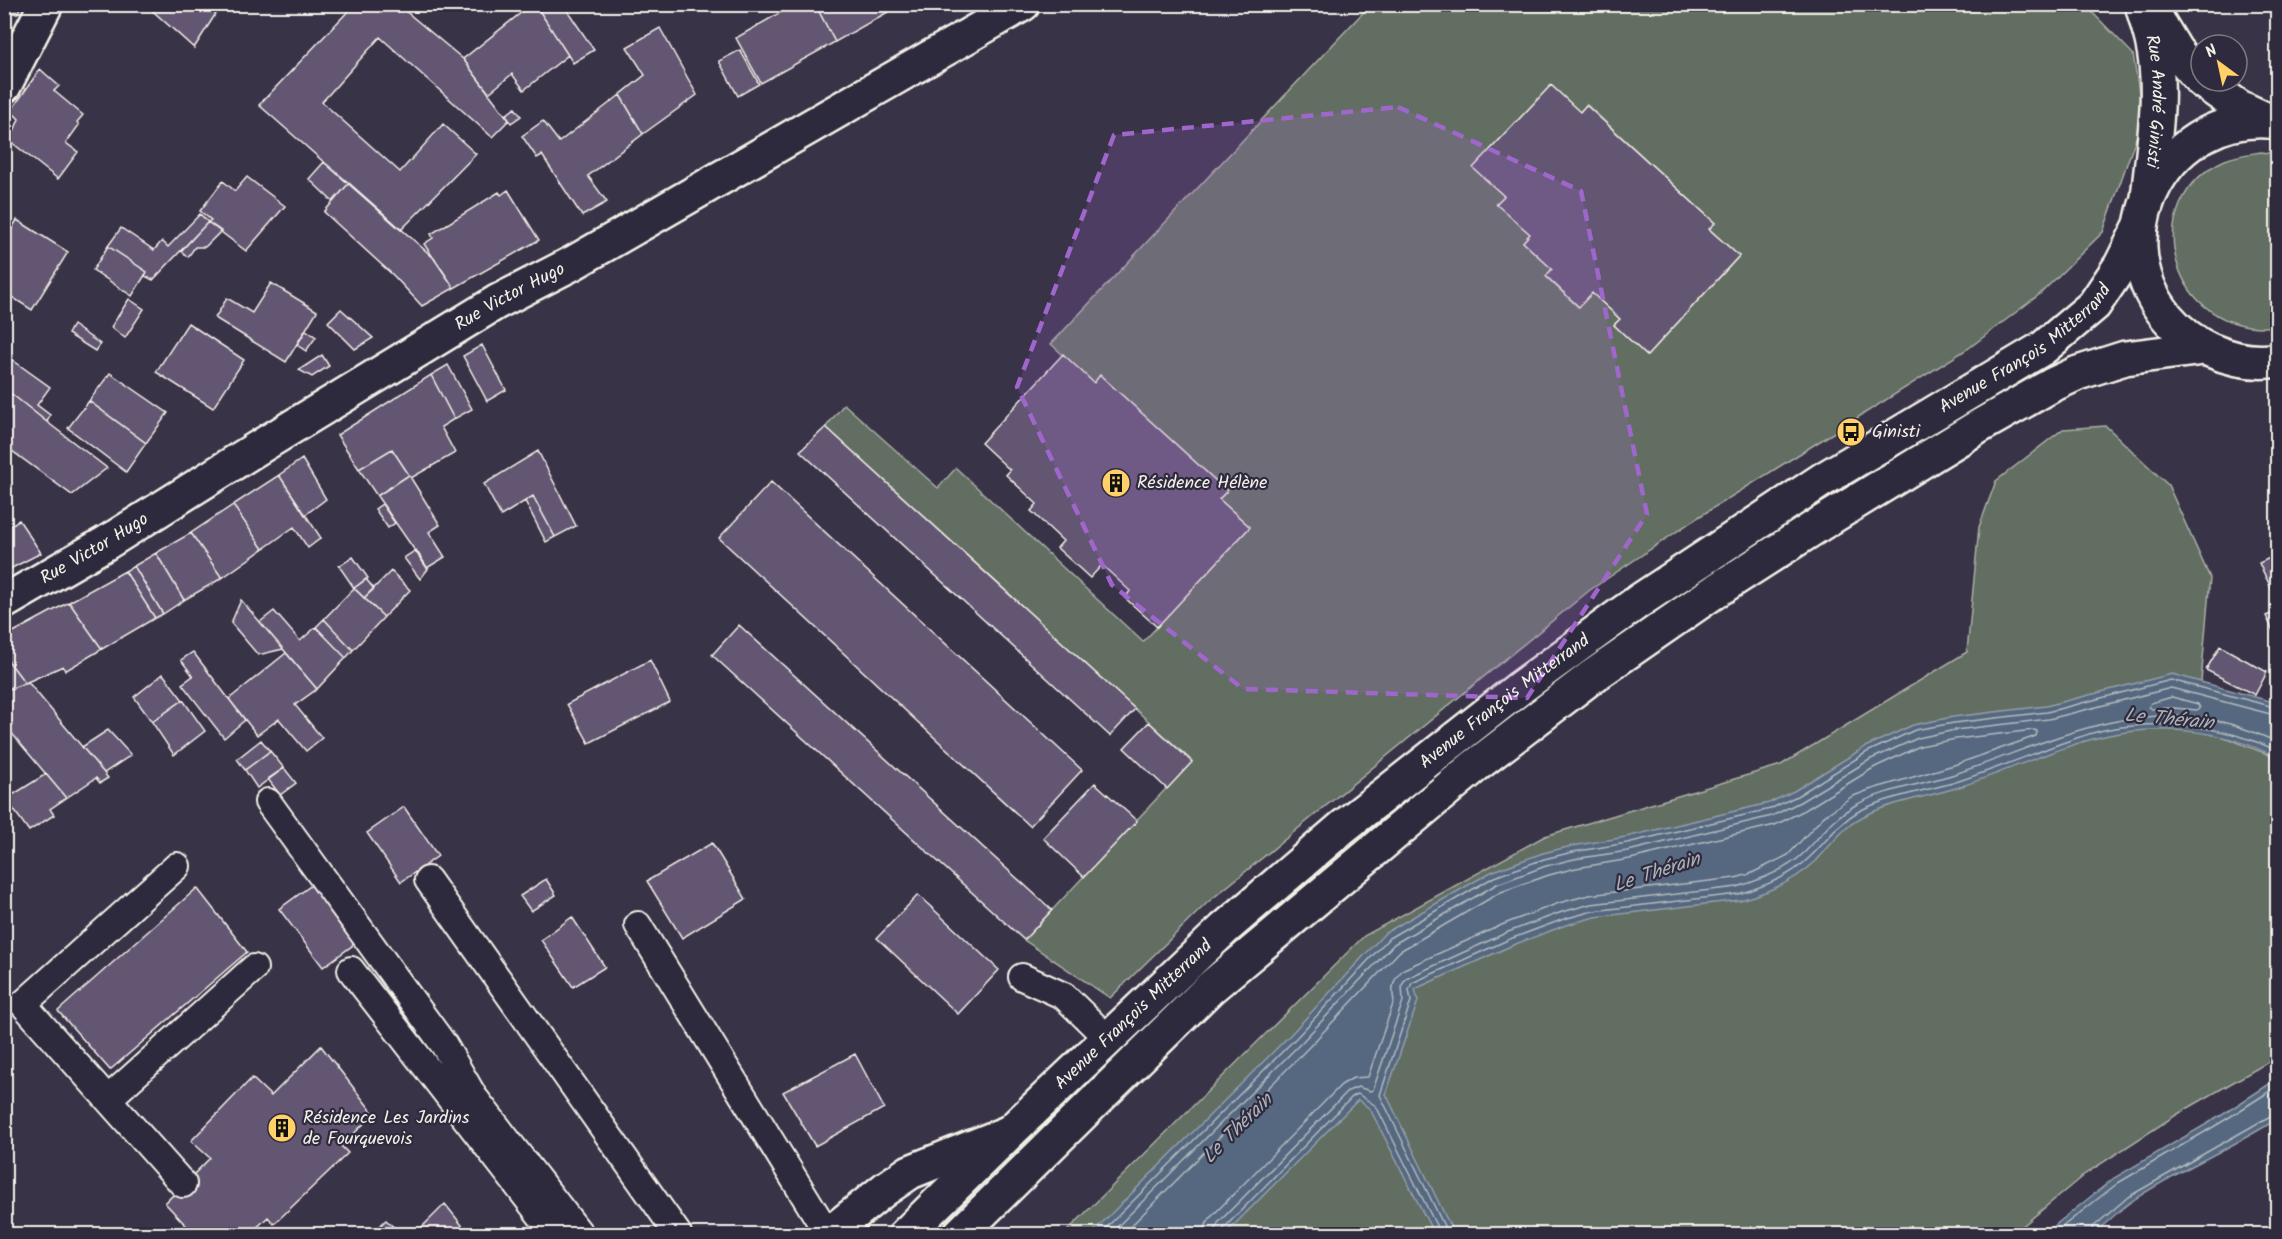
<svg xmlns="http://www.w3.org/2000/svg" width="2282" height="1239" font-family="Kalam,sans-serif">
  <rect width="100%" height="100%" fill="#393348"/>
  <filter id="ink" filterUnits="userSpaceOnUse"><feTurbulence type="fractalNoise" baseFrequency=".0167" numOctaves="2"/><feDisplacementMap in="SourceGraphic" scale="12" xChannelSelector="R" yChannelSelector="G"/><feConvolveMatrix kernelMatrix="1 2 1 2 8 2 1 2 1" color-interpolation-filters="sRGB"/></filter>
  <g filter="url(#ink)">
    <path fill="#626e62" stroke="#abb0a5" stroke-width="1.5" fill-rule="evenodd" d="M1370 5H2085L2133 54 2143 118 2103 232 2040 294 1969 348 1697 518 1590 590 1207 903 1110 998 1024 940 1192 761 826 427 844 404 938 488 956 468 1143 642 1250 527 1219 499 1227 491 1100 375 1094 383 1051 344ZM1587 105 1715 223 1709 229 1739 256 1647 356 1614 325 1620 319 1592 293 1578 307 1546 277 1552 269 1523 242 1530 234 1497 204 1504 196 1474 168 1580 112Z
      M2261 152 2278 154 2277 326C2171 339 2134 201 2225 160 2237 155 2249 154 2261 152Z
      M2106 426 2168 485 2210 578 2201 682 2219 735 2277 758V1057L2176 1115 2085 1174 2013 1234H1064L1364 936 1545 836 1781 765 1967 652 1979 527 1996 481 2063 429Z"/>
    <path fill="#546880" stroke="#949faa" stroke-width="1.5" d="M2172 674 2277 703V758C2228 730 2164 724 2109 735 2058 746 2011 770 1962 786 1930 797 1892 801 1862 817 1842 828 1831 845 1816 861 1795 881 1767 893 1740 900L1595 917 1566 925 1513 945 1415 989 1418 1001 1386 1094 1454 1234H1434L1370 1109 1358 1100 1225 1234H1091L1293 1032 1385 933 1491 872 1543 853 1572 846 1626 837 1769 803 1794 791 1865 747 1913 725 1953 717 2046 706Z
      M2277 1079V1119C2231 1149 2177 1170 2132 1201 2118 1211 2106 1224 2093 1234H2044L2114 1178 2222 1115Z"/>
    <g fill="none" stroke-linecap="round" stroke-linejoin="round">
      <path stroke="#b4babe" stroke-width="1.5" d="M2172 697 2198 704 2200 708 2197 710 2174 708 2152 709 2149 707 2151 703Z
        M1100 1234 1298 1036 1389 938 1494 877 1544 859 1573 852 1627 843 1770 809 1797 796 1867 752 1915 730 1954 723 2047 712 2171 680 2278 708
        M1110 1234 1303 1041 1394 944 1497 884 1546 866 1574 859 1628 851 1772 816 1800 802 1871 759 1918 738 1955 730 2049 719 2171 688 2278 716
        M1123 1234 1309 1047 1400 951 1501 892 1549 875 1576 868 1630 859 1775 825 1805 810 1875 767 1920 746 1956 739 2034 730 2037 731 2036 736 1954 765 1869 790 1851 797 1824 816 1788 855 1750 874 1735 878 1589 895 1559 903 1504 924 1404 969C1393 978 1391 988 1394 1001L1368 1077 1353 1078 1341 1085 1211 1217 1206 1225 1205 1234
        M1214 1234 1218 1223 1348 1091 1358 1087 1370 1091 1373 1090 1403 1001 1402 985 1406 979 1416 974 1508 932 1562 912 1591 904 1737 887C1761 880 1787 870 1805 852 1822 835 1832 818 1854 806 1884 789 1925 784 1958 773 2047 743 2125 700 2222 722 2241 726 2260 735 2278 742
        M1222 1234 1224 1228 1353 1096 1358 1094 1376 1106 1438 1229 1439 1234
        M1448 1234 1380 1095 1411 1001 1409 990 1412 983 1510 939 1564 919 1593 911 1738 894C1764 887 1791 876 1810 857 1827 841 1838 823 1859 811 1890 796 1927 791 1959 781 1992 770 2025 757 2057 745 2074 739 2092 732 2109 729 2167 719 2225 726 2278 751
        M2053 1234 2118 1183 2225 1120 2278 1086
        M2090 1234 2092 1228 2128 1197 2272 1115 2278 1114"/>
    </g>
    <path fill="#635673" stroke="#f4f1e8" stroke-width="1.5" d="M4 4H22L17 14 4 10Z
      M145 4H222L194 48Z
      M355 4H397L463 59 509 120 492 137 380 37 322 102 400 172 443 124 476 154 401 230 259 105Z
      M532 4H535L568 55 524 90 512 74 489 93 463 59Z
      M535 4H563L594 50 573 63Z
      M795 4H815L835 42 761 83 736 38Z
      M815 4H902L835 42Z
      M660 28 697 95 643 134 620 95 645 75 627 47Z
      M740 50 759 84 738 96 719 61Z
      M40 69 59 86 54 91 83 115 77 122 79 125 66 143 78 152 58 179 10 141 19 119 11 111Z
      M1551 85 1580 112 1586 105 1715 223 1709 229 1739 256 1647 356 1614 325 1620 319 1592 293 1579 307 1546 276 1552 269 1523 242 1530 234 1496 204 1504 196 1473 168Z
      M620 95 643 134 588 176 607 202 582 216 542 155 537 158 522 136 543 121 559 142Z
      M515 108 521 116 511 123 506 115Z
      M324 162 349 183 333 202 309 179Z
      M247 177 285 206 246 251 208 222 211 220 200 211 223 181 235 191Z
      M349 183 435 259 454 288 422 306 394 276 324 212Z
      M508 190 539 240 454 288 424 244 433 238 431 234 499 192 501 195Z
      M200 214 208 222 153 280 145 276 147 272 108 246 121 228 154 250 162 241 168 247Z
      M17 220 68 252 32 310 4 292V241Z
      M208 222 221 231 205 247H195L188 257 181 251Z
      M108 246 147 272 132 296 93 270Z
      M271 283 317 311 286 362 215 318 227 298 252 313Z
      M129 299 144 309 125 338 111 327Z
      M341 309 373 338 355 349 328 322Z
      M188 323 244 360 213 408 156 372Z
      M73 325 100 344 95 351 68 334Z
      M306 330 316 337 306 351 297 345Z
      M482 345 506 390 487 401 463 356Z
      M4 354 50 387 37 405 50 415 47 422 4 388Z
      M1063 354 1094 383 1100 375 1227 491 1219 499 1250 527 1157 627 1125 598 1130 591 1102 565 1090 578 1057 548 1063 541 1031 511 1037 504 1006 475 1010 470 981 443Z
      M322 355 329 366 312 377 299 370Z
      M448 365 472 409 454 419 431 375Z
      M110 373 168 413 146 443 89 401Z
      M431 375 454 419 441 427 455 453 411 478 392 449 359 469 337 435Z
      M4 388 47 422 107 468 72 495 4 445Z
      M89 401 146 443 126 472 68 428Z
      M826 427 1135 709 1110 736 800 451Z
      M392 449 409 475 377 496 359 469Z
      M538 451 576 526 555 537 533 496 501 516 484 484Z
      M302 459 326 499 305 515 279 475Z
      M279 475 321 538 308 548 294 527 263 549 233 505Z
      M409 475 440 525 429 532 445 557 427 568 377 496Z
      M771 482 1082 770 1030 826 719 538Z
      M533 496 555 537 546 542 525 501Z
      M382 504 395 523 388 528 375 509Z
      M233 505 263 549 222 578 191 533Z
      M19 520 41 553 8 570 4 564V529Z
      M191 533 222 578 184 600 156 553Z
      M416 550 428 569 420 579 404 558Z
      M156 553 184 600 163 614 134 566Z
      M2278 554V602L2259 563Z
      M353 557 368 578 354 588 339 566Z
      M134 566 163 614 155 618 125 571Z
      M125 571 155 618 102 649 69 602Z
      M391 571 410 590 384 617 364 598Z
      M366 579 374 589 364 598 354 588Z
      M354 588 384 617 353 650 324 619Z
      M241 600 260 622 283 649 258 655 231 623Z
      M69 602 102 649 65 671 63 666 25 683 4 655V637Z
      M274 611 300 641 316 627 346 658 317 689 260 622Z
      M2278 611V641L2266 616Z
      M324 619 353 650 346 658 316 627Z
      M739 625 1052 910 1024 940 712 655Z
      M2220 646 2267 672 2255 695 2206 670Z
      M193 652 245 720 224 738 182 684 193 676 181 660Z
      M286 653 317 689 295 705 322 738 306 751 279 719 257 735 229 699Z
      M4 655 25 683 4 691Z
      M650 660 670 702 589 743 567 704Z
      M163 674 183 700 152 722 134 697Z
      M28 682 104 773 108 778 100 783 96 778 66 798 4 724V691Z
      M183 700 205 731 174 755 152 722Z
      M1149 722 1192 762 1167 789 1124 748Z
      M108 730 131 755 104 773 82 747Z
      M261 740 270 751 245 770 237 759Z
      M270 751 284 768 257 788 245 770Z
      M284 768 296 783 280 795 268 779Z
      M46 774 66 798 50 809 54 815 29 831 6 799Z
      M1095 783 1137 821 1084 877 1043 838Z
      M404 807 438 856 401 882 367 833Z
      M712 843 746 899 682 938 647 881Z
      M546 879 556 895 531 911 520 896Z
      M313 884 356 943 323 967 279 909Z
      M197 888 247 952 110 1070 58 1011Z
      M918 895 999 970 958 1014 877 938Z
      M572 917 605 967 573 987 541 940Z
      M321 1046 374 1114 341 1146 348 1153 274 1224 268 1217 250 1234H194L165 1203 210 1158 191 1141 252 1078 271 1096Z
      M855 1054 884 1108 815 1146 783 1092Z
      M445 1204 469 1234H415Z
      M386 1220 401 1234H371Z"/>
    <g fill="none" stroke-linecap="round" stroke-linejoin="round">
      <g stroke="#f4f1e8" stroke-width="30">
        <path id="lane" d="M268 802 444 1045 474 1097 580 1234
          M177 866 23 1004 183 1184
          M428 880 678 1234
          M638 925 828 1234
          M351 970 555 1234
          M1022 977 1064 996 1108 1039
          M108 1099 254 968"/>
      </g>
      <g stroke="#f4f1e8" stroke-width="38">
        <g id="street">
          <path id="s1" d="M2142 4C2145 16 2149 28 2152 40 2164 91 2153 147 2148 198"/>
          <path d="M2153 13 2176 51 2201 80"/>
          <path d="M2202 81 2239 107 2269 121"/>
          <path d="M4 86 46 4"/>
          <path id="s2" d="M4 602 106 543 256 449 497 302 573 263 1023 4"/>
          <path d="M829 1234 885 1189 910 1172 1010 1132"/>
        </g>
      </g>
      <g stroke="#f4f1e8" stroke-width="38">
        <g id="secondary">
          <path d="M2278 122C2170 107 2098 233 2167 317 2179 331 2194 343 2210 350 2231 359 2255 364 2278 360"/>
          <path id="s3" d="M906 1234 1010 1132 1224 929 1343 827 1521 687 1639 601 1822 480 2043 348 2094 305 2121 265 2141 225"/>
          <path d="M960 1234 1210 988 1475 766 1590 678 1717 590 1820 524 1978 427 2052 385 2078 373 2125 358 2204 348"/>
        </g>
      </g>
      <use href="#lane" stroke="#2f2a3d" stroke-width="26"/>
      <use href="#street" stroke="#2f2a3d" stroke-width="33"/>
      <use href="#secondary" stroke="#2f2a3d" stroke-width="33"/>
    </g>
  </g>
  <path fill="#9f67cb" fill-opacity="0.2" stroke="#9f67cb" stroke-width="4.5" stroke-dasharray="12 8" stroke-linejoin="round" d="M1398 107 1581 191 1647 514 1527 698 1243 689 1112 585 1017 387 1114 135Z"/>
  <defs>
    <g id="bus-disc" transform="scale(1.5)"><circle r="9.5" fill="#ffd166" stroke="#2f2a3d"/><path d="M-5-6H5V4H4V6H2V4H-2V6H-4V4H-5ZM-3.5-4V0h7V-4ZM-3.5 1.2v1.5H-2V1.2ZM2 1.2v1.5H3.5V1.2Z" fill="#111"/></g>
    <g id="building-disc" transform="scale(1.5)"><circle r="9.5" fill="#ffd166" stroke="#2f2a3d"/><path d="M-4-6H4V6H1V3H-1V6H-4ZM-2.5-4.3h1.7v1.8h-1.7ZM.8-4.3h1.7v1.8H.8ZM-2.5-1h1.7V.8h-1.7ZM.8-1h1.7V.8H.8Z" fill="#111"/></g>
  </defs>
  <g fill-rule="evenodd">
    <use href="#bus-disc" x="1851" y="432"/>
    <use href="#building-disc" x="1116" y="483"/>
    <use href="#building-disc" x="282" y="1128"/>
  </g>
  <g text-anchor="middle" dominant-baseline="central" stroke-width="4.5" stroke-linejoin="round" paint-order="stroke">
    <g font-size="18" fill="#f4f1e8" stroke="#2f2a3d">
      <text stroke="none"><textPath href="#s1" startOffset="99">Rue André Ginisti</textPath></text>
      <text stroke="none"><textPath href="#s2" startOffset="591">Rue Victor Hugo</textPath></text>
      <text stroke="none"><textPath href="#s3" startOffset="1432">Avenue François Mitterrand</textPath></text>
      <text stroke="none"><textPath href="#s2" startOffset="105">Rue Victor Hugo</textPath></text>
      <text stroke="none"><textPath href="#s3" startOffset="802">Avenue François Mitterrand</textPath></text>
      <text stroke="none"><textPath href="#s3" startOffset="316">Avenue François Mitterrand</textPath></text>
    </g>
    <g font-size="18" fill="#f4f1e8" stroke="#2f2a3d" text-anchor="start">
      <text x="1872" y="432">Ginisti</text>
      <text x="1137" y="483">Résidence Hélène</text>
      <text x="303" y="1118">Résidence Les Jardins<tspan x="303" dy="21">de Fourquevois</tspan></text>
    </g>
    <g font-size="20" font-style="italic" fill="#acb3b9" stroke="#2f2a3d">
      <text transform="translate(2169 720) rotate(5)">Le Thérain</text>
      <text transform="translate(1657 873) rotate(-18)">Le Thérain</text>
      <text transform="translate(1238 1129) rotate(-45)">Le Thérain</text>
    </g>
  </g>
  <rect width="2282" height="1239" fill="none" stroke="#2f2a3d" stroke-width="24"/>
  <rect x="12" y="12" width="2258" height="1215" fill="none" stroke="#f4f1e8" stroke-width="2" filter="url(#ink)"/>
  <g transform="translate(2219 63) rotate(327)"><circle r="28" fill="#2f2a3d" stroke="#7e7a81" stroke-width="1.5"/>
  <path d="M0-4.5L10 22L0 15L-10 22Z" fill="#ffd166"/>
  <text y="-9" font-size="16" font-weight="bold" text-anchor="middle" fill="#f4f1e8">N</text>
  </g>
</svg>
